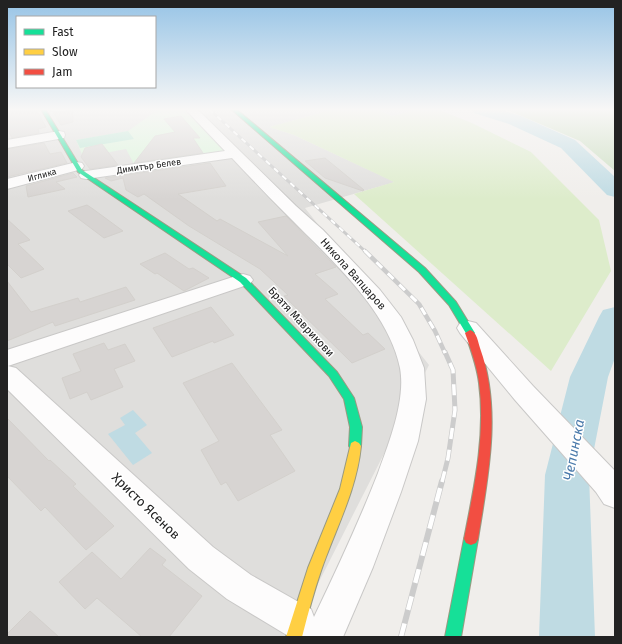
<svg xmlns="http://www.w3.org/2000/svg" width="622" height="644" font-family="'Fira Sans',sans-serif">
  <rect width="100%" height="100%" fill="#f0eeeb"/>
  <path fill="#dfdedc" d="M7 109H335L270 127 294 135 395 182 305 208 429 365 291 637H7Z
    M376 109H419L392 116Z"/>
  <path fill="#ddeccb" d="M335 109H376L392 116 419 109H437L472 123 531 152 599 220 611 271 551 371 354 194 394 182 294 135 269 127Z"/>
  <path fill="#cbdec1" d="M505 109H615V171L580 141Z"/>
  <path fill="#daf5da" d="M159 109H186L227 152 135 166 126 149 83 157 76 140 128 131Z"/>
  <path fill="#b7e6d2" d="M128 131 134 139 80 148 76 140Z"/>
  <path fill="#bfdbe3" d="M133 410 147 425 135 433 152 453 133 465 108 434 125 425 120 418Z"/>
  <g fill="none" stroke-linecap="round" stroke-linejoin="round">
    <path fill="#bfdbe3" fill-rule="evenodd" d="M471 109H498L521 116 575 140 615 177V197L607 195 561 148 509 124 474 113Z
      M615 307V358L608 377 589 475 595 637H539L545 475 570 377 599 317 603 310Z"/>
  </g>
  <path fill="#d7d4d2" stroke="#d3d0cc" d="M7 109H36L46 127 38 129 39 133 12 138 7 128Z
    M68 109H72L73 122 61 125 53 112H65Z
    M181 116 200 138H193L203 153 134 163 155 136 175 132 164 119Z
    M44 143 50 154 61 152 67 163 7 177V149Z
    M102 144 118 165 90 169 81 157 85 148Z
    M325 158 364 190 363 191 325 178 305 161Z
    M210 163 226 186 178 194 217 221 220 219 288 256 258 222 286 216 336 267 315 274 338 294 325 299 363 335 368 333 385 349 352 363 284 296 288 295 260 269 189 226 144 194 138 197 126 190 123 178 111 181 105 178Z
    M73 173 77 177 56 182 65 189 28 197 26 186Z
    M87 205 93 209 123 231 104 238 68 211Z
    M7 219 30 240 18 244 44 269 21 278 7 264Z
    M165 253 189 269 193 268 209 278 184 291 157 273 155 274 140 264Z
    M7 281 31 312 78 298 80 302 126 287 135 300 55 326 53 322 7 341Z
    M211 307 234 335 214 343 213 341 172 357 153 328Z
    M104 343 108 350 125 344 135 361 114 369 123 387 91 400 87 392 70 399 62 378 81 371 73 354Z
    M232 363 282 430 270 435 295 471 238 501 226 482 221 485 201 450 219 441 183 383Z
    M7 418 49 461 50 460 76 484 73 486 114 526 86 550 45 507 41 511 7 476Z
    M150 548 166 560 162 565 202 596 169 637H142L97 598 85 609 59 582 92 552 121 579Z
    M30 611 59 637H7V634Z"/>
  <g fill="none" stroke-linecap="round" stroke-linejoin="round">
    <g stroke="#c9c8c7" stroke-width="2">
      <path id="street" d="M49 109H67L65 111H51Z
        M185 109H197L296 206 323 230 380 290 401 317 413 340 424 368 426 399 418 441 401 492 373 567 343 637H290L227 599 189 569 7 389V350L236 276 243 274 250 276 253 280 250 284 8 366 16 368 213 547 251 575 311 609 314 617C337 569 359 522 378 473 389 443 406 400 400 368 388 308 325 254 284 212 266 194 249 176 232 158L86 179 81 178 79 175 81 172 86 171 225 151Z
        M59 131 64 132 65 135 64 138 7 148V140Z
        M77 162 82 163 84 166 82 169 7 189V179Z
        M468 321 476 323 533 386 615 471V508L604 504 596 492 515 400 460 333 457 328 460 323Z"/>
    </g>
    <g stroke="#999a82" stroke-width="2">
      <path id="fast" d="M41 109H45L82 170 246 278 337 372 354 398 362 427 361 446 359 449 355 451 351 449 349 446 350 427 344 399 329 376 240 282 78 172Z
        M231 109H236L425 268 456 302 475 333 473 335H467L449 305 419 272Z
        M471 533 476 535 478 539 461 637H445L464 539 466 535Z"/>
    </g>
    <g stroke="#999a82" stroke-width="2">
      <path id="slow" d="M355 441 359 443 361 446C357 486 340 520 326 557 316 583 309 610 302 637H286L308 568 340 489 351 443Z"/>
    </g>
    <g stroke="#999a82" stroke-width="2">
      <path id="jam" d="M470 330C477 332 478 342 480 348 502 409 488 477 478 539L476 543 471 545 466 543 464 539C474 488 486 435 479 383 477 366 471 350 465 333Z"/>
    </g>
    <use href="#street" fill="#fdfcfc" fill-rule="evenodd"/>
    <use href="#fast" fill="#16e098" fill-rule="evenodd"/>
    <use href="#slow" fill="#ffcf43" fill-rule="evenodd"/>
    <use href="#jam" fill="#f24e42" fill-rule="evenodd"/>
    <g stroke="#ccc" stroke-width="3">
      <path id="rail-far3" d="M209 109 366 252"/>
    </g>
    <g stroke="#ccc" stroke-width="4.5">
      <path id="rail-far2" d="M365 251 419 304 435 331 445 353"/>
    </g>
    <g stroke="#ccc" stroke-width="5">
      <path id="rail-far1" d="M442 482 448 458 455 410 453 370 445 352"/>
    </g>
    <g stroke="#ccc" stroke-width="6">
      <path id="rail" d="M401 637 442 481"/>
    </g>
    <use href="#rail-far3" stroke="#fff" stroke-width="2" stroke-dasharray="5.5" stroke-linecap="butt"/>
    <use href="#rail-far2" stroke="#fff" stroke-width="3" stroke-dasharray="8" stroke-linecap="butt"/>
    <use href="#rail-far1" stroke="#fff" stroke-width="3.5" stroke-dasharray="11" stroke-linecap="butt"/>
    <use href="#rail" stroke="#fff" stroke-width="4.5" stroke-dasharray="14" stroke-linecap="butt"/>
  </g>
  <linearGradient id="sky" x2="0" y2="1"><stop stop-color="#97c4e6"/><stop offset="0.55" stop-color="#f8f7f6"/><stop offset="1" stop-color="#f8f7f6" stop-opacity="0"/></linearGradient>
  <rect width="622" height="199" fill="url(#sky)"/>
  <g text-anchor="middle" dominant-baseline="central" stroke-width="3" stroke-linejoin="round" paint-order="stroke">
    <g font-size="9" fill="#222" stroke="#fff">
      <text transform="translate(149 166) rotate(-8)">Димитър Белев</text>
      <text transform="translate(42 175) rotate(-15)">Иглика</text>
    </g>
    <g font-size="11" fill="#222" stroke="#fff">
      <text transform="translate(353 274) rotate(48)">Никола Вапцаров</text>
      <text transform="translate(301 322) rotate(47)">Братя Маврикови</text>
    </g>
    <g font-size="13" fill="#222" stroke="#fff">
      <text transform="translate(146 506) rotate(44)">Христо Ясенов</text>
    </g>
    <g font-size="14" font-style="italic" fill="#4a7aab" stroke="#fff">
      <text transform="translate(574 450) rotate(-79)">Чепинска</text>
    </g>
  </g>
  <rect width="622" height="644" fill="none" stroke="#222222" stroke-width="16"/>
  <rect x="16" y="16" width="140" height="72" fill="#ffffff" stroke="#a7a7a7"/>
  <rect x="24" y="29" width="20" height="6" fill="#16e098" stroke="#a7a7a7"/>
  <text x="52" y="36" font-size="12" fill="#222222">Fast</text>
  <rect x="24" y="49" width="20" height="6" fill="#ffcf43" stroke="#a7a7a7"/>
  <text x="52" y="56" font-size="12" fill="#222222">Slow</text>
  <rect x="24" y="69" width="20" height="6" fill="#f24e42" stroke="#a7a7a7"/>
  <text x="52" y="76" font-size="12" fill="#222222">Jam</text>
</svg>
